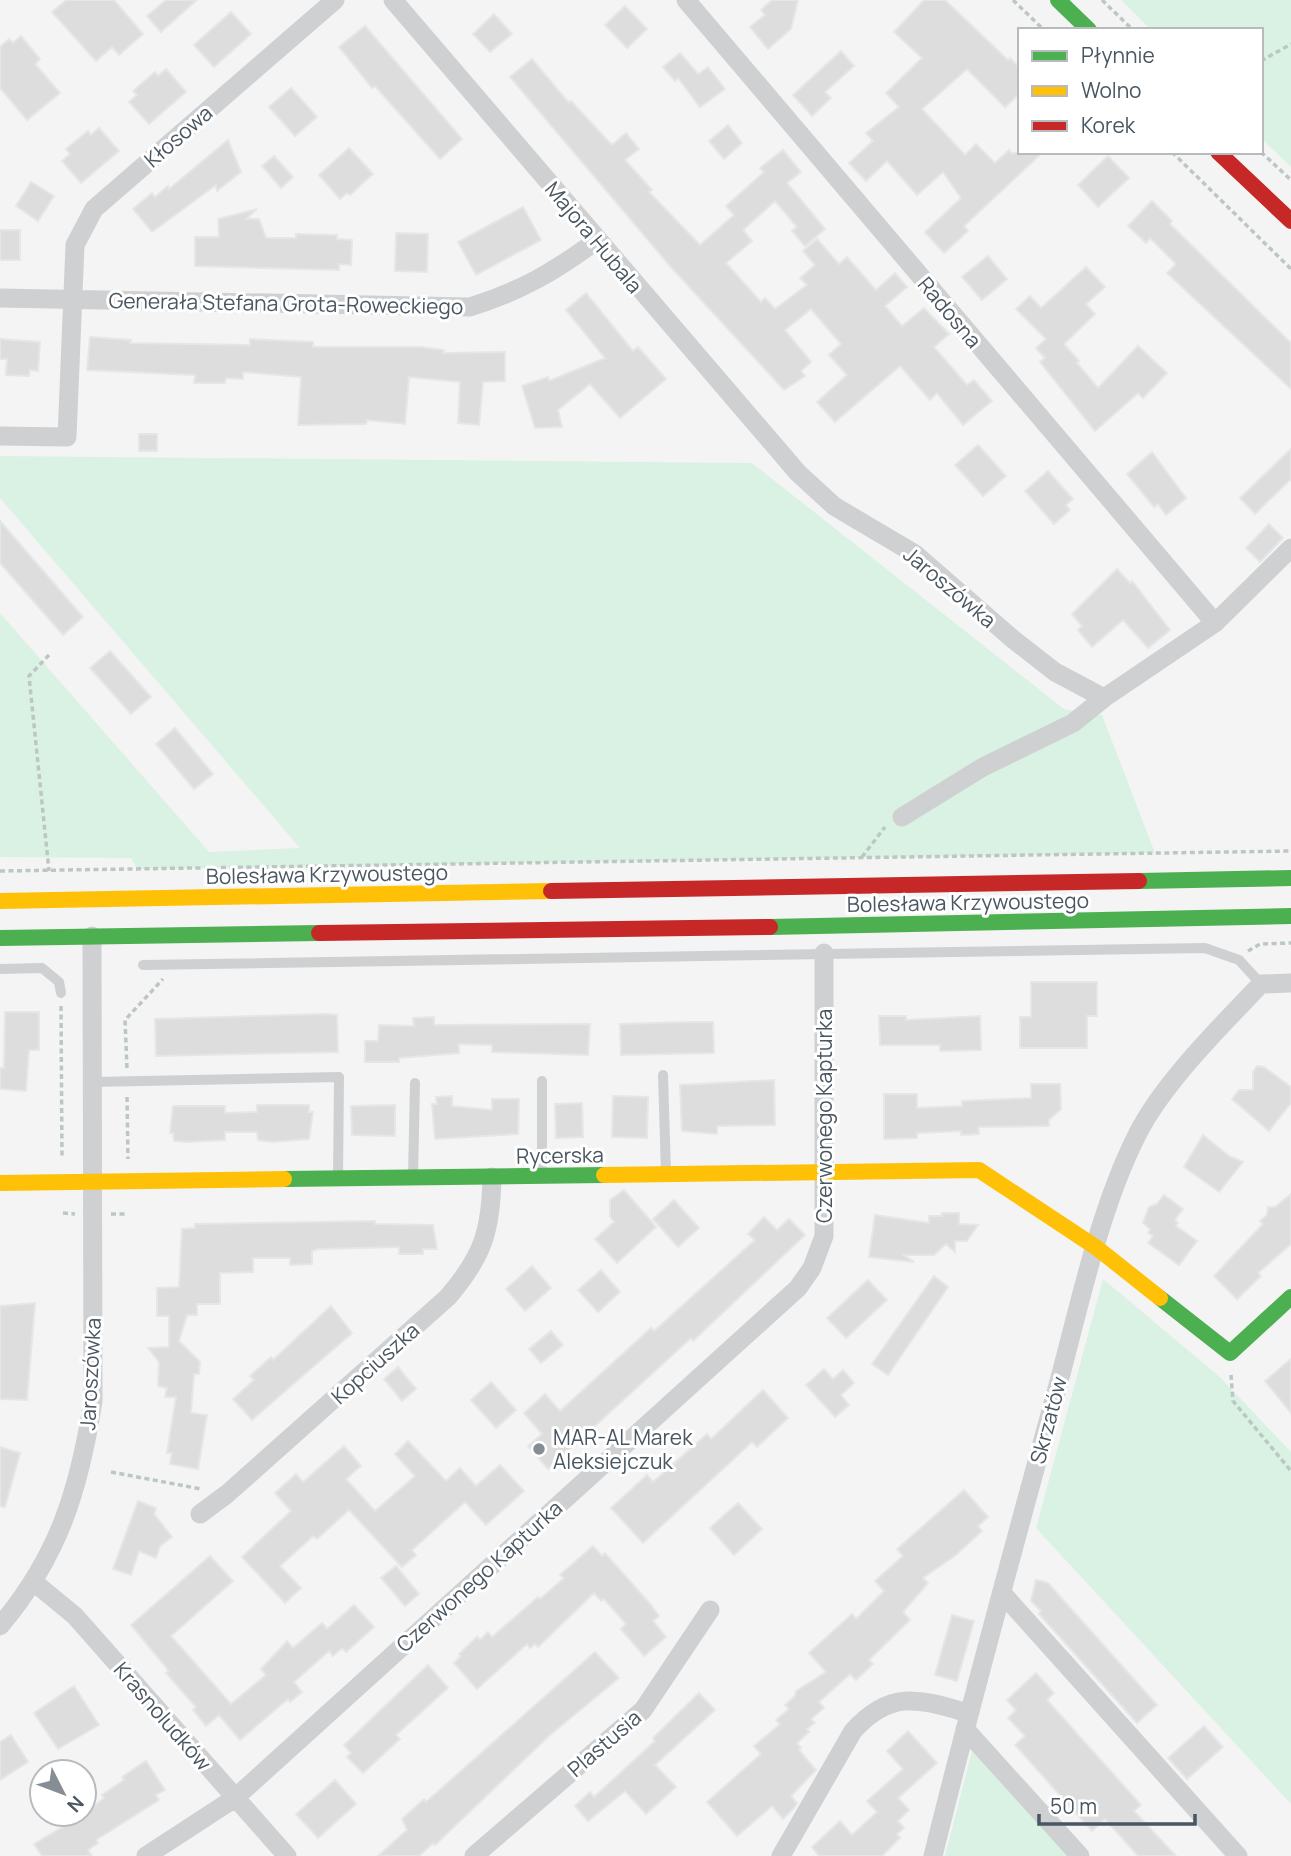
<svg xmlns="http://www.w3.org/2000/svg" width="1291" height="1856" font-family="Manrope,sans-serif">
  <rect width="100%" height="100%" fill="#f4f4f4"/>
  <path fill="#d9f2e3" d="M1121 0H1291V167L1261 138V30H1151Z
    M0 456 752 463 1064 709 1102 715 1155 853 137 869 131 858 0 857V613L209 852 300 848 0 498Z
    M1103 1279 1220 1377 1291 1452V1804L1036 1528Z
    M972 1751 1072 1856H945Z"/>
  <path fill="#ddddde" stroke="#e5e6e7" stroke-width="2" d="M66 0H114L143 34 119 55 112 47 96 61 52 12Z
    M166 0H197L161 32 147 16Z
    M772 0H798L791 29 768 49 750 27 765 15 761 10Z
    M924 0H945L1008 60 1010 58 1020 68V93L1005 107 967 69 922 109 965 155 976 144 995 163 1009 150 1011 153 1043 152 964 226 968 231 944 253 925 232 961 198 943 172 917 195 887 161 866 181 849 163 873 141 866 133 899 107 886 93 922 58 894 32Z
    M625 6 647 29 627 48 605 25Z
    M231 12 251 34 214 67 194 45Z
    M494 14 512 34 490 52 473 34Z
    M365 26 462 139 440 159 375 86 372 88 339 47Z
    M21 36 40 59 35 64 60 93 27 120 0 88V47L9 39 13 43Z
    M841 51 854 66 825 92 831 98 812 116 793 95Z
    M680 53 698 74 708 67 725 89 700 107 678 78 675 81 663 67Z
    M532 59 569 103 571 101 612 145 626 133 639 149 625 160 652 190 649 192 700 245 734 215 726 206 764 172 760 168 783 150 801 172 787 183 825 229 805 246 792 231 797 227 775 201 743 230 752 241 726 263 761 302 765 298 775 309 807 285 800 278 815 265 803 251 817 239 839 264 847 257 876 290 895 273 907 287 885 306 902 326 924 308 949 334 934 347 967 385 974 380 992 401 963 425 937 393 930 400 900 366 835 422 817 402 847 375 829 355 841 344 811 309 785 330 811 362 801 371 805 376 784 390 670 266 510 77Z
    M166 69 186 92 149 124 129 102 137 95 133 91 155 72 158 76Z
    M291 88 317 117 295 136 269 107Z
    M728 125 742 143 724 159 709 141Z
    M99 128 119 151 81 183 62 161 70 154 66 149 88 131 91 135Z
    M228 140 241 172 217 191 216 185 152 232 133 209 152 193 155 197 168 186 169 189Z
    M349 148 373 174 350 195 347 193 340 199 319 175Z
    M274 156 293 177 281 188 262 166Z
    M1108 156 1129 178 1098 207 1078 185Z
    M31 182 54 196 38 221 16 206Z
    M1152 201 1172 221 1170 224 1291 343V389L1167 273 1176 264 1150 238 1146 243 1128 226Z
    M523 207 541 240 476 275 458 242Z
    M257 209 246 219H259L266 238H296V234L337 235V239L352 240 351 265 339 264V270L195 266V237H219L218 219Z
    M0 230H20V260H0Z
    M396 233 428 234 427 272 395 271Z
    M988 256 1007 279 982 300 962 277Z
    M1086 267 1105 287 1086 304 1095 314 1064 344 1079 361 1077 363 1098 388 1138 346 1167 373 1143 398 1138 393 1095 431 1040 362 1045 358 1036 348 1046 339 1016 309 1030 296 1041 308Z
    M586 293 633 351 638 347 666 379 620 418 590 384 558 410 562 427 535 428 522 386 548 377 549 381 605 358 566 310Z
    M90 337 131 340 130 343 250 345V339L313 342V347H421L444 350 443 353 505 352V381L483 382 479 425 458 423 460 382 409 377 405 424 367 420 366 424 298 425 301 377 243 372V379L226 378 225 383H194L195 375 87 370Z
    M0 339 40 342 38 371 30 370 29 376 6 375 7 359H0Z
    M139 434H157V451H139Z
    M978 445 1006 476 983 496 955 465Z
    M1291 449V479L1255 514 1240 498Z
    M1152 452 1186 498 1166 515 1158 504 1154 507 1127 474Z
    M1048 471 1073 499 1066 505 1070 510 1054 524 1025 491Z
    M0 521 83 617 63 635 0 563Z
    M1269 524 1283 538 1260 562 1246 548Z
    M1117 569 1130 583 1132 581 1170 630 1148 648 1123 620 1092 647 1078 630 1082 626 1072 614Z
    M110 651 151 697 131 714 90 668Z
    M175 728 213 774 194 789 156 744Z
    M1031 982H1097V1016H1087V1048H1020V1017H1031Z
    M5 1012H39V1050H29L26 1091 0 1089V1068H4Z
    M325 1014 337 1015 338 1052 156 1056 155 1019Z
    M879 1016H906V1020L980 1016 981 1050 940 1051V1045H880Z
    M434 1017V1025L590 1024 588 1055 492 1052V1045L459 1044V1053L399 1058V1062H365V1041H378L379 1025 414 1026 413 1018Z
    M689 1022H713L714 1053 621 1055 620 1024Z
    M1257 1066 1264 1067 1291 1087V1103L1269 1131 1232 1099 1239 1090H1253V1072Z
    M774 1080 775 1125 717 1126V1134L682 1131 680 1085Z
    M1031 1084H1060L1061 1109 1049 1120V1126L978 1127 979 1134 961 1135V1131L917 1133V1138L884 1139V1094H917V1108L962 1106V1101L1031 1098Z
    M452 1096V1106L492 1110V1099H519L518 1134 435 1139 432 1104H437L436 1097Z
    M613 1096 648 1097 647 1138 612 1137Z
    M582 1103 583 1137 556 1138 555 1104Z
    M257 1105H309V1112H313L309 1139 272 1142 258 1140 257 1132H225V1140L188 1142 174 1141 173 1133H170L173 1106H225V1113L257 1112Z
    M395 1105V1136L352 1135 351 1106Z
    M1203 1135 1229 1156 1243 1162 1219 1192 1184 1167Z
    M624 1190 656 1227 617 1263 595 1239 614 1222 610 1216V1200Z
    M1291 1194V1244L1258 1273 1261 1276 1237 1299 1214 1276 1263 1224 1260 1221 1267 1215 1268 1207H1275Z
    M1164 1195 1183 1209 1175 1220 1178 1223 1176 1226 1197 1241 1179 1265 1148 1243 1153 1236 1148 1233 1150 1229 1143 1223 1149 1207 1157 1204Z
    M674 1200 699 1228 678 1247 653 1219Z
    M942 1213H959V1224L978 1225 967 1241H955V1252L946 1244 934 1255H904L914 1262 869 1257 875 1215 929 1223V1216H942Z
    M764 1217 777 1230 789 1219 805 1235 693 1341 691 1338 548 1469 528 1446 542 1434 524 1413 545 1394 560 1411 651 1328 654 1331 755 1240 748 1234Z
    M375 1221V1224L433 1225 437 1249H423V1254H399V1247L319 1249 312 1251V1264L290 1265V1258H253V1272L220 1273V1304H197V1315H187L179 1341 200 1362 199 1374H194L191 1413 207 1415 198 1469 170 1464 172 1453H167L176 1397H165L167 1388 158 1386 159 1362 148 1348 169 1347V1316H157V1288L179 1287 182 1229 195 1228V1224Z
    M532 1266 551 1288 525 1311 506 1289Z
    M601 1270 620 1292 598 1312 578 1290Z
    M934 1276 948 1287 888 1375 872 1364Z
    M868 1280 887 1300 846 1338 827 1318Z
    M35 1303 27 1400 0 1399V1306Z
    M331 1306 352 1333 252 1420 233 1399 254 1380 250 1376 271 1357 273 1360Z
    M551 1331 563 1345 541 1363 529 1349Z
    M1291 1359V1413L1265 1381Z
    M398 1367 416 1389 402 1401 384 1379Z
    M824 1369 833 1379 843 1370 854 1383 841 1395 849 1405 835 1417 806 1385Z
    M491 1382 516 1410 496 1428 471 1400Z
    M763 1390 788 1418 757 1447 752 1442 643 1543 611 1508 647 1475 653 1482 707 1434 711 1439Z
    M408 1441 446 1481 460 1468 476 1486 500 1465 524 1491 486 1525 465 1502 412 1550 416 1555 402 1567 349 1510 317 1539 313 1536 280 1566 301 1588 285 1603 242 1557 291 1511 275 1493 296 1474 303 1482 344 1446 361 1466 346 1479 375 1511 415 1476 395 1454Z
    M0 1447 20 1453 5 1507 0 1506Z
    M964 1490 988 1517 978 1526 982 1531 956 1555 923 1578 928 1583 903 1612 910 1620 869 1660 873 1664 856 1680 850 1674 819 1702 824 1708 811 1719 815 1723 807 1729 809 1732 797 1743 801 1748 799 1750 816 1770 791 1796 797 1803 794 1808 783 1819 772 1806 737 1836 707 1802 761 1754 754 1746 780 1724 776 1720 789 1709 785 1705 795 1696 796 1691 826 1672 809 1653 852 1614 856 1619 884 1591 875 1581 903 1556 897 1549Z
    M138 1501 156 1508 154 1514 172 1537 160 1546 156 1558 139 1551 131 1575 113 1569Z
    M738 1503 762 1529 734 1555 710 1528Z
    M593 1546 602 1556 605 1553 651 1605 659 1616 653 1621 666 1637 644 1656 621 1629 626 1624 604 1599 601 1601 594 1593 538 1647 535 1644 530 1648 527 1644 477 1689 454 1663 461 1656 459 1654 477 1637 480 1640 488 1632 492 1637 538 1597 540 1599 564 1578 560 1575Z
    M210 1556 233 1581 171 1636 231 1704 266 1675 261 1669 287 1641 293 1648 322 1623 327 1629 354 1605 374 1627 346 1652 342 1648 333 1656 329 1651 294 1682 302 1692 290 1702 288 1699 240 1740 219 1715 206 1726 193 1710 196 1707 166 1673 169 1671 131 1625Z
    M396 1566 419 1594 405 1606 381 1578Z
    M1036 1580 1048 1583 1157 1705 1137 1723 1039 1614 1041 1611 1031 1601Z
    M952 1615 974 1621 957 1681 935 1675Z
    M595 1652 619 1678 550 1735 435 1845 433 1843 419 1856H378L407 1830 402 1819 424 1799 426 1802Z
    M428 1665 448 1688 396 1735 400 1739 363 1773 347 1757 351 1753 344 1745Z
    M1036 1673 1054 1693 1047 1700 1141 1805 1134 1811 1176 1856H1138L1105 1819 1092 1831 1015 1745 1025 1736 1008 1718 1016 1710 1007 1700Z
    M74 1686 99 1725 58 1749 34 1713Z
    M699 1693 715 1710 655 1765 676 1787 646 1814 625 1791 588 1821 575 1806 590 1792 594 1797 655 1741 653 1738Z
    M1204 1726 1223 1747 1187 1779 1168 1758Z
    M908 1731 937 1763 898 1798 909 1810 898 1821 904 1828 897 1834 900 1838 882 1856H819L812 1847 840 1821 852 1835 877 1812 867 1801 903 1769 887 1751Z
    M11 1735 28 1762 0 1780V1742Z
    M146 1761 165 1790 156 1795 159 1800 96 1840 98 1843 88 1850 92 1856H42L34 1844 84 1814 104 1798 102 1795 124 1780 122 1777Z
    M335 1780 356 1804 318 1838 296 1814Z"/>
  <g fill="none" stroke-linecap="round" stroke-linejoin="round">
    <path stroke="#bcc7c4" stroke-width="3.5" stroke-dasharray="5 3.5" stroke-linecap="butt" d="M1013 0 1044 30
      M1102 0 1133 30
      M1261 61 1291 44
      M1172 152 1291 269
      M1261 152 1291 180
      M49 655 29 676 49 871
      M862 857 885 827
      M0 871 1291 851
      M1248 951 1260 944 1291 943
      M61 1006 62 1159
      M127 1068 125 1020 163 979
      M127 1097 128 1159
      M63 1213 75 1214
      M111 1214H126
      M1231 1375 1233 1401 1291 1471
      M111 1472 201 1489"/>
    <path stroke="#ced0d2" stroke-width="10" d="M143 965 1205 948 1239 960 1261 984
      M0 969 42 968 59 982 61 993
      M663 1075 666 1173
      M92 1082 339 1077 338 1177
      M542 1175V1081
      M413 1177 415 1083"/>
    <path stroke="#ced0d2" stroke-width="19" d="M393 0 798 473 834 506 915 554 1014 640 1055 672 1104 698 1215 623 1291 548
      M686 0 1215 623
      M0 298 470 307C521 291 554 272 597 240
      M0 436 67 437 75 245 94 209 335 0
      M902 817 983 767 1073 723 1104 698
      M200 1514 227 1494 448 1297C483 1256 491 1231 492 1177
      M35 1583 75 1616 287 1856
      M1002 1593 1238 1856
      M0 1626C59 1556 79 1490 93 1401L92 936
      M965 1729 1080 1856
      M146 1856 235 1798 798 1288 812 1268 824 1236V953
      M474 1856 643 1710 710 1610
      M781 1856 853 1731C891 1689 919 1699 968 1713
      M933 1856C971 1702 1013 1549 1055 1396 1078 1313 1098 1212 1137 1135 1162 1084 1221 1026 1261 984L1291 983"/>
    <path stroke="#4caf50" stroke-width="16" d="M1058 0 1089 30
      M1139 881 1291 878
      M770 927 1291 916
      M0 938 319 933
      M284 1179 604 1175
      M1160 1298 1230 1353 1291 1297"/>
    <path stroke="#ffc107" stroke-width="16" d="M0 901 551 891
      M604 1175 979 1170 1097 1248 1160 1298
      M0 1183 284 1179"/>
    <path stroke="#c62828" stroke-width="16" d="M1218 152 1291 221
      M551 891 1139 881
      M319 933 770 927"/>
  </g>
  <circle fill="#868d94" stroke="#fff" stroke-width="2.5" cx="539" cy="1449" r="7"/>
  <g text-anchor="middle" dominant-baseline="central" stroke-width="6" stroke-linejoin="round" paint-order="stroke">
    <g font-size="21" fill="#4a5661" stroke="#fff">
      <text transform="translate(178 136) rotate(-41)">Kłosowa</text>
      <text transform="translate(594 237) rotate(50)">Majora Hubala</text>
      <text transform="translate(286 303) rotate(1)">Generała Stefana Grota-Roweckiego</text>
      <text transform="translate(950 312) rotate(50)">Radosna</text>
      <text transform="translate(950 587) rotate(40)">Jaroszówka</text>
      <text transform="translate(327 874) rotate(-1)">Bolesława Krzywoustego</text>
      <text transform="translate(968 902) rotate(-1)">Bolesława Krzywoustego</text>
      <text transform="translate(824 1116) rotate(-90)">Czerwonego Kapturka</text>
      <text transform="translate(560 1155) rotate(-1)">Rycerska</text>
      <text transform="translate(375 1363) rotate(-42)">Kopciuszka</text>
      <text transform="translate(90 1374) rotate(-87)">Jaroszówka</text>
      <text transform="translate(1048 1420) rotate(-75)">Skrzatów</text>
      <text transform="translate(479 1576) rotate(-42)">Czerwonego Kapturka</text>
      <text transform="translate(163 1716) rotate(49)">Krasnoludków</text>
      <text transform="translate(604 1743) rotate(-41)">Plastusia</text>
    </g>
    <g font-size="21" fill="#4a5661" stroke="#fff" text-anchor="start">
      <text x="553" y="1437">MAR-AL Marek<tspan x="553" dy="24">Aleksiejczuk</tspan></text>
    </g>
  </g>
  <rect x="1018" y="28" width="245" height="126" fill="#ffffff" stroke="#b7bbc0" stroke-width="2"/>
  <rect x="1032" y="51" width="35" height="10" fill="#4caf50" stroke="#b7bbc0" stroke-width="2"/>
  <text x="1081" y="63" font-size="21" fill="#4a5661">Płynnie</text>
  <rect x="1032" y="86" width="35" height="10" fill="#ffc107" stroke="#b7bbc0" stroke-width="2"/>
  <text x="1081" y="98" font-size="21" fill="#4a5661">Wolno</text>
  <rect x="1032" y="121" width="35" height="10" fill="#c62828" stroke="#b7bbc0" stroke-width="2"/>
  <text x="1081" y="133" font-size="21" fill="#4a5661">Korek</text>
  <g transform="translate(63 1793) rotate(132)"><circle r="33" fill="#ffffff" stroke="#b7bbc0" stroke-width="2"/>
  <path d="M0-5L12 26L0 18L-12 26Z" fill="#868d94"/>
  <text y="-10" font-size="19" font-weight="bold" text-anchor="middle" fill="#4a5661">N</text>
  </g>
  <path d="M1039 1814v10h156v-10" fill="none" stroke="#4a5661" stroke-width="3.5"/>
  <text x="1050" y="1814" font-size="21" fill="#4a5661" stroke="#ffffff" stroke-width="5" paint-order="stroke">50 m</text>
</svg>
